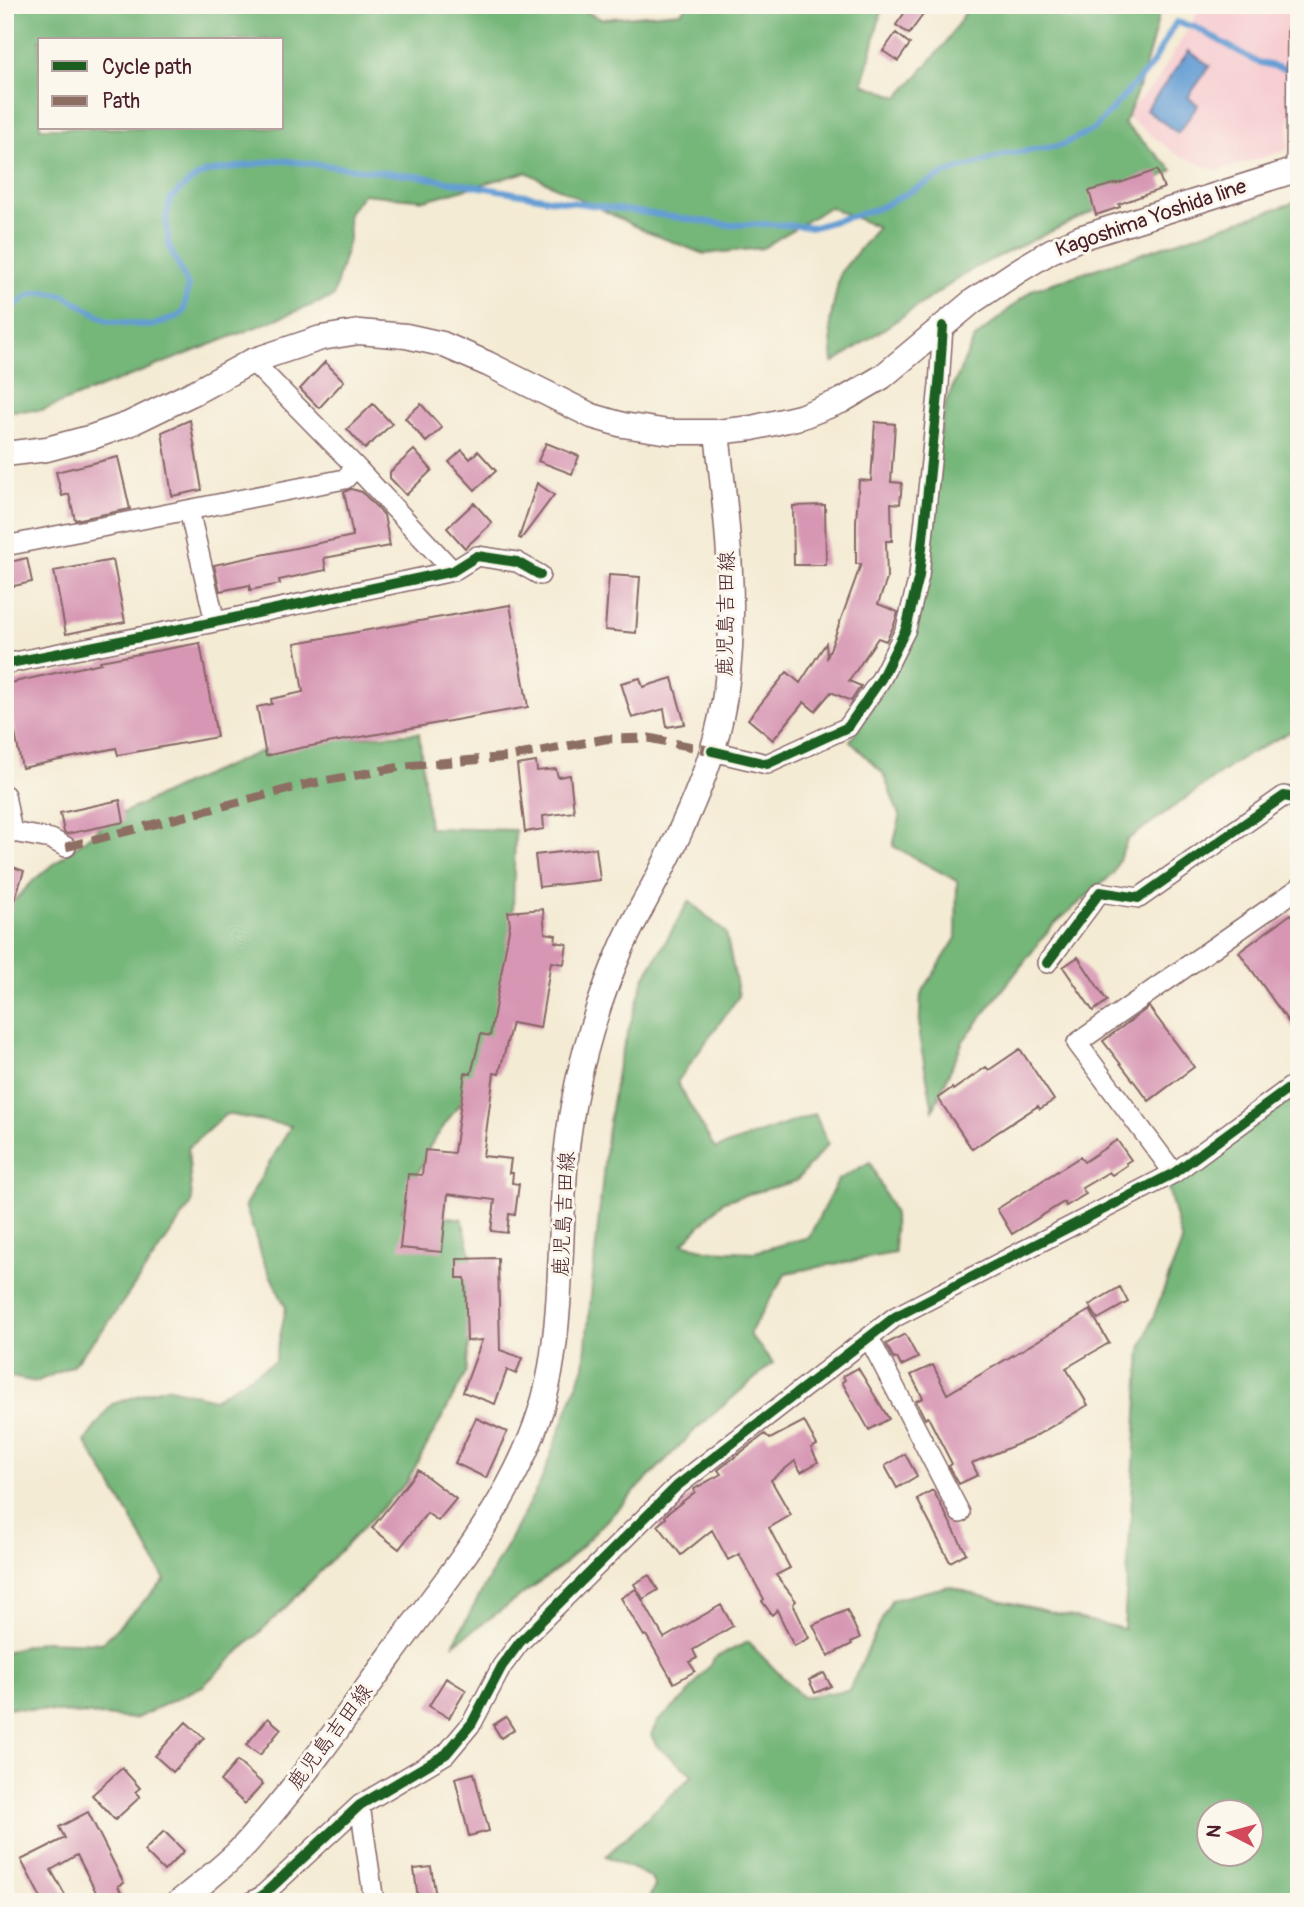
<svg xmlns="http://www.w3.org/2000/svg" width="1304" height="1907" font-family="Pangolin,'Klee One',sans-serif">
  <rect width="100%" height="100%" fill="#fbf7ec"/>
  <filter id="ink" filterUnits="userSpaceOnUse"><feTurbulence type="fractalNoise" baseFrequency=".0143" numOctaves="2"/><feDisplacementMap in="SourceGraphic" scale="14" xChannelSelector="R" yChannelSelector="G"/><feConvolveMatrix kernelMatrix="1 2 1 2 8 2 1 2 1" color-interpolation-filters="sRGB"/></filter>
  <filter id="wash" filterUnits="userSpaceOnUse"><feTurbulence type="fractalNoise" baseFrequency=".00686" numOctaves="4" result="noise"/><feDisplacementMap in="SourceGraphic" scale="28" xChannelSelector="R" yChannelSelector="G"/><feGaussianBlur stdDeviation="1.57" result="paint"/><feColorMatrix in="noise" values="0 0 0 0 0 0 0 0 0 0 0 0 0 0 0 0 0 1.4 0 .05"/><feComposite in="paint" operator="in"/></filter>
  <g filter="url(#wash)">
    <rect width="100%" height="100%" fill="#f4ebd4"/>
    <path fill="#f7cfd3" d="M1202 5H1299V23L1287 150 1218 171 1176 154 1125 115 1157 81Z"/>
    <path fill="#74b679" stroke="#5f6a52" stroke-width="2" fill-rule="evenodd" d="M5 5H571L601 19 681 12 688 5H883L863 84 899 97 945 44 970 5H1153L1160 10C1151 49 1140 88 1124 124L1173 170 1136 191 976 267 833 363 830 322 840 273 878 227 829 207 763 248 704 254 647 232 526 172 425 200 363 194 348 214 349 239 333 297 43 410 5 411ZM40 40H282V128H40Z
      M1299 201V727L1242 758 1127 840 1113 874 1052 926 963 1041 933 1110 919 1036 921 994 956 938 957 881 893 846 900 818 883 773 850 741 896 670 946 402 974 339 1032 290Z
      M419 733 429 828 515 830 511 991 483 1070 430 1146 402 1210 462 1219 476 1275 466 1373 407 1482 285 1608 203 1686 135 1719 5 1707V1652L43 1641 102 1643 165 1580 131 1518 85 1441 112 1404 166 1387 214 1399 275 1361 286 1308 263 1260 245 1205 291 1126 226 1114 188 1148 192 1203 106 1326 72 1366 36 1382 5 1376V906H9L34 880 112 818 187 783 280 743Z
      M689 901 726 933 739 996 677 1082 715 1149 815 1114 828 1144 796 1181 724 1201 683 1243 706 1250 755 1252 809 1237 838 1180 870 1162 894 1214 895 1253 786 1273 749 1334 773 1363 696 1429 563 1565 453 1645 541 1481 584 1366 607 1135 618 1065 644 979Z
      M1299 1092V1902H647L655 1886 650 1877 606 1856 693 1775 657 1746 651 1735 657 1722 684 1698 716 1657 748 1642 802 1697 849 1690 891 1600 949 1586 977 1595 1124 1629 1141 1349 1182 1242 1168 1188ZM1210 1812H1252V1854H1210Z"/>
    <path fill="#659ed4" stroke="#585e80" stroke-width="2" d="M1189 51 1210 66 1188 97 1198 105 1178 133 1146 110Z"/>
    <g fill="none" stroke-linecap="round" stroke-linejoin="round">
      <path stroke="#659ed4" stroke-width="6" d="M5 313 27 296 41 292 64 295 108 321 151 326 179 316 184 311 188 286 169 246 166 220 170 199 192 180 207 172 279 160 424 177 549 199 729 225 769 224 814 227 879 208 944 174 1006 154 1060 146 1094 129 1151 66 1176 22 1195 27 1257 62 1294 71"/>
    </g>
    <g id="blocks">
      <path fill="#d797b4" d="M910 5H930L909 34 896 25Z
        M896 33 910 44 898 61 883 51Z
        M1157 170 1164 188 1119 204 1120 207 1096 215 1089 191 1117 183V184Z
        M325 362 344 381 319 408 300 389Z
        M373 404 392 424 365 449 347 429Z
        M421 404 442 428 426 442 405 418Z
        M190 420 202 490 172 496 162 432Z
        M875 422 895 424 891 482 902 483 900 504 891 503 892 541H886L887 579 878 604 898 612 894 625 886 641 878 638 849 681 861 686 851 701 831 692 815 711 804 702 773 740 748 719 787 672 800 683 826 643 827 657 828 655 861 564H856V521L859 480 871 481Z
        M546 443 579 456 572 474 538 461Z
        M414 450 432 470 406 495 390 478V472Z
        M462 450 470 459 478 451 496 471 475 490 449 462Z
        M118 457 130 509 75 520 69 494 62 496 56 472Z
        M537 483 554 495 521 539 519 538Z
        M351 489 362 492 384 515 390 546 324 558 326 570 279 580 280 584 250 590V585L220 591 214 565 353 536 344 492Z
        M474 503 492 523 465 548 447 528Z
        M825 505 826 565H794L793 506Z
        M27 558 32 582 5 588V563Z
        M113 560 125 622 66 634 54 571Z
        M609 575 640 577 636 633 605 630Z
        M510 605 528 707 300 748 266 756 257 707 272 704 271 699 303 692 295 643Z
        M200 643 217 737 118 755 116 748 22 768 5 684 101 663 100 661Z
        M640 678 643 687 672 678 685 724 667 727 664 709 632 718 621 683Z
        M536 762 537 771 556 769 558 777 570 775 574 812 543 816 544 829 525 832 517 765Z
        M120 800 124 822 67 834 64 832 60 813Z
        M596 848 600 880 539 887 535 855Z
        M5 864 24 871 8 919H5Z
        M543 909 545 933 556 935 555 942 567 944 564 964 551 962 540 1028 512 1023 499 1074 494 1073 483 1156 511 1159 509 1173H513L512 1183 519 1184 515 1215 509 1214 507 1233 491 1231 495 1200 448 1194 442 1252 400 1248 408 1174 422 1175 425 1150 454 1153 465 1073 471 1074 481 1034 490 1036 510 924 508 912Z
        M1291 914 1299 924V1037L1239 952Z
        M1078 957 1107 1001 1093 1011 1063 967Z
        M1149 1007 1194 1067 1149 1101 1103 1041Z
        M1020 1049 1054 1100 1040 1109 1038 1106 972 1149 938 1098 952 1088 953 1090 986 1067 989 1070Z
        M1117 1140 1131 1160 1126 1163 1127 1165 1112 1175 1109 1172 1082 1188 1086 1194 1066 1206 1064 1202 1012 1234 997 1209 1080 1157 1084 1162Z
        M498 1258 500 1350 522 1358 516 1374 507 1370 495 1404 463 1392 482 1340 467 1341 465 1278H457V1259Z
        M1120 1287 1128 1302 1098 1319 1089 1305Z
        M1090 1310 1109 1343 1066 1368 1088 1405 1030 1439 972 1463 978 1475 959 1484 949 1466 952 1464 928 1417 925 1419 916 1401 923 1398 911 1375 933 1365 947 1394Z
        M905 1334 918 1358 901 1366 897 1358 894 1359 886 1344Z
        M858 1368 889 1419 869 1430 842 1382 845 1380 843 1376Z
        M476 1418 507 1432 486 1478 455 1463Z
        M804 1421 817 1445 811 1448 818 1462 801 1472 795 1461 771 1480 791 1515 769 1528 790 1568 776 1575 796 1601 793 1604 809 1638 794 1646 777 1610 772 1615 762 1601 764 1599 739 1554 728 1560 712 1530 681 1555 658 1525 666 1518 665 1516 669 1512 695 1492 694 1489 721 1474 718 1470 765 1434 770 1439Z
        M905 1454 917 1476 897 1488 885 1466Z
        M418 1470 456 1499 438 1521 427 1513 399 1549 372 1528Z
        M933 1490 966 1553 950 1562 917 1499Z
        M649 1575 658 1590 643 1599 634 1584Z
        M636 1589 664 1638 721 1605 733 1626 693 1650 697 1658 689 1662 695 1671 674 1683 646 1635 644 1636 621 1598Z
        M847 1610 860 1638 851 1642 852 1644 828 1656 813 1625Z
        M824 1673 831 1686 815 1693 809 1680Z
        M446 1678 466 1690 449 1718 429 1706Z
        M506 1717 514 1730 501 1738 493 1725Z
        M268 1718 281 1729 260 1755 246 1745Z
        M186 1722 204 1738 173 1772 155 1756Z
        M237 1761 263 1784 245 1804 220 1781Z
        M122 1768 140 1788 135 1792 140 1797 115 1820 92 1795Z
        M474 1773 489 1831 469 1836 455 1778Z
        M88 1812 124 1883 118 1886 125 1902H103L100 1895 98 1896 77 1855 51 1870 69 1902H43L21 1860 65 1838 59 1827Z
        M164 1831 184 1851 164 1871 144 1851Z
        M431 1867 436 1897 418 1899 414 1869Z"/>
    </g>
  </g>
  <g filter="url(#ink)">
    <use href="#blocks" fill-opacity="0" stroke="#866666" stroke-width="2"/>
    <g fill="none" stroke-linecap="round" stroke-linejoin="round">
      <g stroke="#866666" stroke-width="22">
        <path id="minor" d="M1296 170 1297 30
          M252 361 356 467 453 571
          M189 510 215 622
          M5 546 345 479 356 467
          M5 664 215 622 453 571 477 556 517 562 540 575
          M712 751 767 764 848 727 881 679 906 629 919 576 939 385 943 326
          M5 795 12 832 51 839 66 847
          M1047 963 1100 892 1139 898 1284 796 1299 799
          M1174 1173 1077 1043 1299 888
          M869 1338 960 1513
          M360 1805 374 1902
          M251 1902 262 1896 360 1805 446 1754 472 1723 502 1666 520 1642 677 1486 895 1317 1174 1173 1299 1081"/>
      </g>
      <g stroke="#866666" stroke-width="27">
        <path id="major" d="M5 454 47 449 92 437 129 424 195 392 252 361 321 338 359 332 406 336 442 344 488 364 592 416 623 425 669 432H717L752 428 800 417 841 401 882 377 973 301 1018 271 1051 251 1080 238 1299 169
          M179 1902C198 1887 217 1872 235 1855 247 1844 257 1830 268 1818 312 1766 351 1710 391 1655 454 1568 530 1482 550 1373 561 1311 560 1248 564 1186 566 1139 574 1093 586 1049 595 1015 607 981 621 949 633 921 649 895 662 869 681 831 701 788 713 748 744 647 728 535 717 432"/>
      </g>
      <use href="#minor" stroke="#fff" stroke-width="19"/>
      <use href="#major" stroke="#fff" stroke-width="24"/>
      <path stroke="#8d6e63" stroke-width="9" stroke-dasharray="18 9" stroke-linecap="butt" d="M66 847 308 784 406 766 508 757 605 739 649 738 712 751"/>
      <g stroke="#fbf7ec" stroke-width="15">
        <path id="cycleway" d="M5 664 215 622 453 571 477 556 517 562 540 575
          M712 751 767 764 848 727 881 679 906 629 919 576 939 385 943 326
          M1047 963 1100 892 1139 898 1284 796 1299 799
          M251 1902 262 1896 360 1805 446 1754 472 1723 502 1666 520 1642 677 1486 895 1317 1174 1173 1299 1081"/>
      </g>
      <use href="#cycleway" stroke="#1b5e20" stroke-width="10"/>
    </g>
  </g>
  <g text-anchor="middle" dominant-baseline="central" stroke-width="6" stroke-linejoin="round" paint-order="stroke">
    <g font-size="21" fill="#4a1f2b" stroke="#fbf7ec">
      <text transform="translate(1151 218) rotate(-19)">Kagoshima Yoshida line</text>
      <text transform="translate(726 614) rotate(-89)">鹿児島吉田線</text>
      <text transform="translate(564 1214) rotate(-87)">鹿児島吉田線</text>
      <text transform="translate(330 1737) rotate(-53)">鹿児島吉田線</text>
    </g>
  </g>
  <rect width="1304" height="1907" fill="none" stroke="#fbf7ec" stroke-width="28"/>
  <rect x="38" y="38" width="245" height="91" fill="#fbf7ec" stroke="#b4a19f" stroke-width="2"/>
  <rect x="52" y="61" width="35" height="10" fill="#1b5e20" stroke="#b4a19f" stroke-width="2"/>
  <text x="102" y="74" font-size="21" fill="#4a1f2b">Cycle path</text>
  <rect x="52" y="96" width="35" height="10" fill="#8d6e63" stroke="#b4a19f" stroke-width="2"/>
  <text x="102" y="108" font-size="21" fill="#4a1f2b">Path</text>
  <g transform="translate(1230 1833) rotate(276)"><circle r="33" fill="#fbf7ec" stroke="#b4a19f" stroke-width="2"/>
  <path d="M0-5L12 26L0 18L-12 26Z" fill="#d1495b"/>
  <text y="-10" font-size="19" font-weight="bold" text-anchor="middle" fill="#4a1f2b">N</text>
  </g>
</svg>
